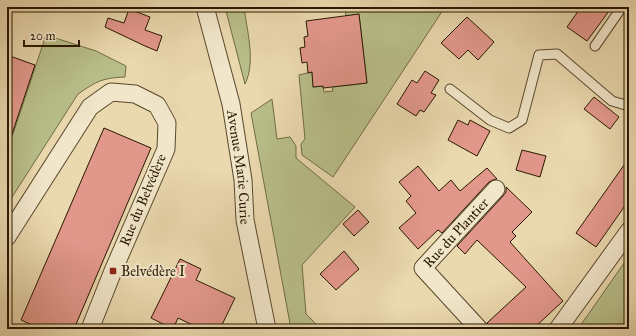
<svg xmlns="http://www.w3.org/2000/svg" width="636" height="336" font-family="'IM FELL Great Primer',serif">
  <rect width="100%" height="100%" fill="#ead8ae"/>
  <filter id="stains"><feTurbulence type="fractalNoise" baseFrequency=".005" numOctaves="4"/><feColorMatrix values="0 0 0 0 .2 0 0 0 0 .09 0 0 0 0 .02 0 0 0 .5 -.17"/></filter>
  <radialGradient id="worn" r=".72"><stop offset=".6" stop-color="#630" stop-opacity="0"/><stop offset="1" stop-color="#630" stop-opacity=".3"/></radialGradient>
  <path fill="#b8be89" stroke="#706b45" d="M225 7H244C247 31 256 62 245 84Z
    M352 7H445L333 177 302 155 301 144 305 139 299 75 312 72 313 87 323 86 324 92 333 91 332 87 367 83 359 14 346 16 345 10Z
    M46 35 96 51 126 66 125 77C102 78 97 81 78 94L7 205V152Z
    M272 99 277 139 290 137 296 146V158L355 207 302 265 306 314 321 329H291L251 113Z
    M629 256V329H578Z"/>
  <path fill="#e2978b" stroke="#291801" d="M581 7H612L587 41 567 27Z
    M129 9 150 17 145 30 162 36 157 51 145 46 105 27 108 18 124 23Z
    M359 14 367 83 323 88V86L313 87 312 72 308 73 307 62 302 63 300 48 305 47 304 37 308 36 306 21Z
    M467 17 494 42 478 60 468 50 459 59 441 43Z
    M7 55 35 65 10 140H7Z
    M425 71 439 80 431 93 436 95 424 112 420 110 416 116 397 104 412 80 417 83Z
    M594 97 619 117 610 129 584 109Z
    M458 120 468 125 470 120 490 131 477 156 448 140Z
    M104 128 151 148 74 329H41L21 320Z
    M522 150 546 156 540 177 516 170Z
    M629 158V200L596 247 576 233Z
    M418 166 439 191 451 180 460 191 487 168 497 179 493 180 489 182 442 233 438 230 418 249 399 228 416 213 406 201 411 196 399 182Z
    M506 187 532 212 512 232 516 236 510 242 563 301 533 329H489L487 323 526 287 477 240 465 254 457 246 503 196 506 192Z
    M358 210 369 222 354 236 343 224Z
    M344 251 359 269 336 290 320 274Z
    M180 259 201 269 196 280 235 298 220 329H201L178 318 173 329 151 318Z"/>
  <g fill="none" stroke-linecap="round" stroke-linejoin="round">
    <g stroke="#59482c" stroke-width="11">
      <path id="lane" d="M595 46 622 7
        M450 89 490 120 509 128 522 120 539 55 557 54 612 101 629 106"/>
    </g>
    <g stroke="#59482c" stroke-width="19">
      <g id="street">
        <path id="s1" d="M205 7 231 104 243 180 245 220 267 329"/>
        <path d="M7 237 90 107 111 92 135 94 157 105 167 123 166 149 113 271 90 329"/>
        <path id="s2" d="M479 329 423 268 496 189"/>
        <path d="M558 329 629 231"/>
      </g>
    </g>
    <use href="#lane" stroke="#f1e6ca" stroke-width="9"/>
    <use href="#street" stroke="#f1e6ca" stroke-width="17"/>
  </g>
  <rect fill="#8f2418" stroke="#f1e6ca" stroke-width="1.5" x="109" y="267" width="8" height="8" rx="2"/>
  <g text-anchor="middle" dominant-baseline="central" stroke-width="4" stroke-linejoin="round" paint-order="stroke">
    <g font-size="14" fill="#291801" stroke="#f1e6ca">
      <text stroke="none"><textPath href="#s1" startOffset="164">Avenue Marie Curie</textPath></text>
      <text transform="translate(143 200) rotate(-67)">Rue du Belvédère</text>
      <text stroke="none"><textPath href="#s2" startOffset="131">Rue du Plantier</textPath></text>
    </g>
    <g font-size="14" fill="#291801" stroke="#f1e6ca" text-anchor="start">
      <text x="121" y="271">Belvédère I</text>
    </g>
  </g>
  <rect width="636" height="336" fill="none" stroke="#ead8ae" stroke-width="24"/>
  <rect x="8" y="8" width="620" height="320" fill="none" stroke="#291801" stroke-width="2"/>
  <rect x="12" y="12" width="612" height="312" fill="none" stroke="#291801"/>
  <path d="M24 40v6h55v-6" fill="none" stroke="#291801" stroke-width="2"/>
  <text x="30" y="40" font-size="12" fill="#291801" stroke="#f1e6ca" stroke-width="3" paint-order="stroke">20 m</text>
  <rect width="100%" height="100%" filter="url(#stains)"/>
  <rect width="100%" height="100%" fill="url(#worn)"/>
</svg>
